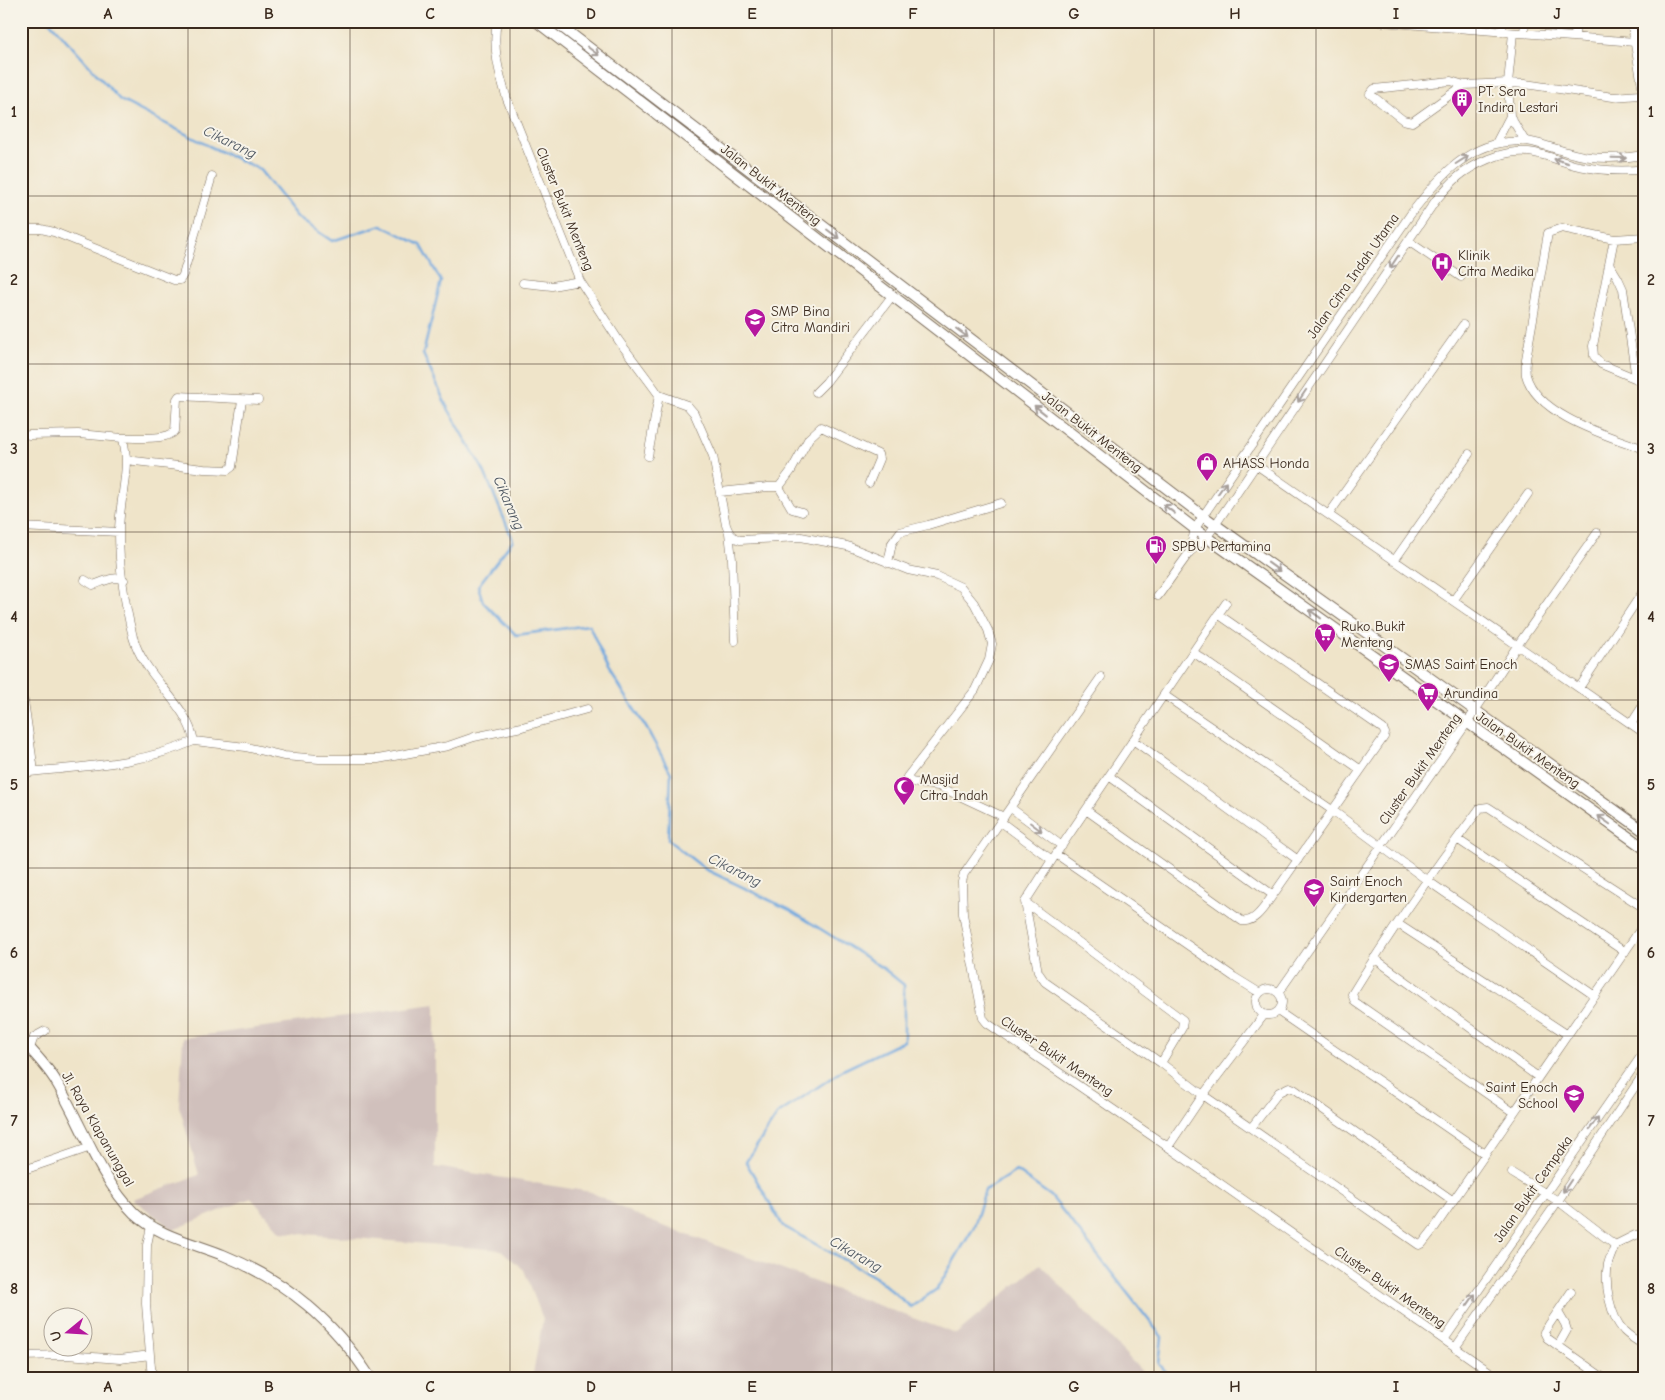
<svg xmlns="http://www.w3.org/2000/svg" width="1665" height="1400" font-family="'Comic Neue',sans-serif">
  <rect width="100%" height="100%" fill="#f7f3e8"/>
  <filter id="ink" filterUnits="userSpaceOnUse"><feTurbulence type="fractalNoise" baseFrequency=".02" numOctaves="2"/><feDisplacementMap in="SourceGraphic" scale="10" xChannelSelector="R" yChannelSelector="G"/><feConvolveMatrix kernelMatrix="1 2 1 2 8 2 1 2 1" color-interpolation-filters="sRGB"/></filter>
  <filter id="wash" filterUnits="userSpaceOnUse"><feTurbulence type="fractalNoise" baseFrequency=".0096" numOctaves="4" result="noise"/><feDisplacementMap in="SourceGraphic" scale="20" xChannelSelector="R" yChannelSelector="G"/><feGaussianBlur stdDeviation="1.12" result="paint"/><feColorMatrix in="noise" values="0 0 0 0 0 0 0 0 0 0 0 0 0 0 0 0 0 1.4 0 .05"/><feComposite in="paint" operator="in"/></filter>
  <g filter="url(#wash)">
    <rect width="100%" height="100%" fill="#efe4c9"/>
    <path fill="#d0c0bc" d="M435 1004V1167L591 1192 639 1217 956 1334 1040 1264 1149 1379H532L543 1319 524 1270 501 1250 281 1232 251 1198 173 1230 133 1199 199 1175 179 1106 183 1038Z"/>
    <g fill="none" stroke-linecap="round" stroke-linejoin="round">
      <path stroke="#6fa7de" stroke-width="2.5" d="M49 21 120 100 209 146 259 169 298 218 332 241 381 225 421 245 441 281 423 354 446 405 484 471 513 540 478 586 483 602 516 635 589 625 609 670 647 729 671 773 668 840 705 869 790 910 883 968 904 985V1041L843 1070 778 1114 746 1162 783 1226 875 1277 911 1307 937 1289 974 1227 985 1190 1016 1171 1051 1196 1162 1337 1159 1364 1173 1379"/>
    </g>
  </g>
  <g filter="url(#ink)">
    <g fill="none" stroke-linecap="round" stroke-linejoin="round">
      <g stroke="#7a6b5a" stroke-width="9">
        <path id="minor" d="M497 21C492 48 499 73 507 99L580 281 619 341 654 388 659 395 687 405 694 413 713 456 726 525C729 533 731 537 740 540L801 537 847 546 908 570 937 576 961 587 974 603 988 630 992 644 989 660 975 690 907 777 911 782 938 786 1004 817
          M1381 22 1635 42
          M1502 32 1503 21
          M1513 33 1508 83 1510 116 1525 141
          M1524 33 1525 21
          M1575 37 1576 21
          M1464 85 1412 122 1403 120 1370 94 1374 89 1451 81 1464 85 1508 83 1525 84 1613 97 1640 95 1643 91 1631 21
          M1496 143 1510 116
          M21 229H41L54 232 174 280H180L183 275 212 176
          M1644 237 1614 239 1562 228 1548 233 1526 359C1526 364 1525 370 1526 375 1537 416 1609 436 1644 449
          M1614 239 1593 346 1594 356 1601 364 1644 382
          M1408 241 1461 277
          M1610 265 1618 278 1623 289 1636 379
          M523 283 552 286 580 281
          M816 392 826 382 892 296
          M123 438C136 437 166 441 175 431L177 399 179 396 258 400
          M648 456 659 395
          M126 460 204 469 228 470 232 467 242 400
          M1255 464 1644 733
          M779 487 791 471 809 438 821 427 878 454 879 459 869 483
          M720 492 768 487H779L792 509 802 512
          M1329 514 1463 325
          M21 527 119 532
          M729 533 732 559 735 641
          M1189 553 1195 529 1203 516 1410 215C1435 182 1464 146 1508 142 1514 142 1521 140 1527 141 1549 145 1569 155 1590 157 1608 159 1627 158 1644 155
          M1394 561 1469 454
          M888 563 892 543 900 532 928 525 1001 503
          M85 580 93 585C103 582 114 575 124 580
          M1158 596 1189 553 1207 537 1436 200C1444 191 1453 180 1463 173 1483 159 1510 148 1535 153 1550 156 1564 163 1579 166 1599 170 1624 172 1644 169
          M1453 601 1528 494
          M1226 603 1052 860 1025 902 1038 972 1045 982 1161 1063 1203 1095 1419 1245 1422 1244 1433 1230 1644 924
          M1193 652 1361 770
          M1101 677 964 874 962 882 963 914 983 1018 987 1023 1168 1147 1500 1379
          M1579 688 1644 590
          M1164 695 1332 810 1428 881 1595 996
          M24 701 34 771
          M1631 724 1644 704
          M1133 740 1298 860
          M194 741 246 747 284 756 319 759H378L448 746 474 737 522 727 587 709
          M21 773C81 766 137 766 194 741 187 703 144 677 133 637 125 605 119 565 119 532 119 508 126 484 126 460 126 453 124 445 123 438L78 434 29 435
          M1109 776 1273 895
          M1011 808 1062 846
          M1086 810 1242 921C1256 923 1265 905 1273 895L1384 737 1385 733 1383 729 1218 614
          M1001 822 1052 860
          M1457 839 1625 952
          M1056 854 1234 977 1260 993
          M1025 902 1183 1020 1182 1028 1161 1063
          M1398 924 1568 1035
          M1374 958 1538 1077
          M1256 1002a13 13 0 1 1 26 0a13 13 0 1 1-26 0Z
          M1279 992 1467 723 1517 646 1597 533
          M1279 1012 1485 1154
          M30 1048 34 1037 45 1031
          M1513 1112 1355 1002 1352 994C1391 930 1435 868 1480 808L1488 807 1644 908
          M1251 1128 1279 1092 1289 1087 1294 1089 1452 1200
          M1168 1147 1203 1095 1264 1015
          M21 1171 91 1147
          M1512 1173 1558 1201 1615 1245
          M1644 1234 1635 1235 1615 1245C1613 1251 1610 1257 1608 1264 1604 1284 1610 1316 1624 1331 1630 1337 1637 1341 1644 1345
          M1571 1292 1544 1332 1547 1338 1605 1379
          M1558 1312 1565 1324 1567 1330 1558 1346
          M1444 1340 1644 1052
          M1455 1348 1558 1201 1644 1073
          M150 1355 152 1379
          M21 1356 66 1355 120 1359 150 1355 146 1304 147 1245 151 1226"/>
      </g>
      <g stroke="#7a6b5a" stroke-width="12">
        <path id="tertiary" d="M536 21 1195 529 1644 848
          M554 21 1203 516 1644 831
          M21 1039C34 1053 48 1067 57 1083 82 1125 100 1179 134 1213 158 1236 193 1243 223 1255 287 1281 334 1321 371 1379"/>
      </g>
      <use href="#minor" stroke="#fff" stroke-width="8"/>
      <use href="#tertiary" stroke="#fff" stroke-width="10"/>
    </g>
    <defs><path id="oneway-shaft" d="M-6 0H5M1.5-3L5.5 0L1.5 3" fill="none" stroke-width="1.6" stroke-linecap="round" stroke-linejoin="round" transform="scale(1.25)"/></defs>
    <g stroke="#a79f9a">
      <use href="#oneway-shaft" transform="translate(593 51) rotate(37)"/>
      <use href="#oneway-shaft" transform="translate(1619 158) rotate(1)"/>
      <use href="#oneway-shaft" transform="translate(1462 160) rotate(-32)"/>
      <use href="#oneway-shaft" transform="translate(1561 161) rotate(-163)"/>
      <use href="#oneway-shaft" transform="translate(833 234) rotate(37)"/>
      <use href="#oneway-shaft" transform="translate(1394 262) rotate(124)"/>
      <use href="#oneway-shaft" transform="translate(962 333) rotate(37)"/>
      <use href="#oneway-shaft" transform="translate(1302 396) rotate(124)"/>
      <use href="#oneway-shaft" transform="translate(1040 410) rotate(-142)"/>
      <use href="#oneway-shaft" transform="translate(1222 488) rotate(-55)"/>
      <use href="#oneway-shaft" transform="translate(1169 509) rotate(-142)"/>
      <use href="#oneway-shaft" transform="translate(1274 567) rotate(36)"/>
      <use href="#oneway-shaft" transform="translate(1315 614) rotate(-144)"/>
      <use href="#oneway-shaft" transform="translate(1604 820) rotate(-145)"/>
      <use href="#oneway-shaft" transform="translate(1036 827) rotate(37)"/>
      <use href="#oneway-shaft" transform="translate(1594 1123) rotate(-55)"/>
      <use href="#oneway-shaft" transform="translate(1567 1186) rotate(124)"/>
      <use href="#oneway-shaft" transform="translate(1471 1300) rotate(-55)"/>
    </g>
  </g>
  <path fill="none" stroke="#3b2a1e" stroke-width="1" stroke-opacity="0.55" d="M188 21V1379M350 21V1379M510 21V1379M672 21V1379M832 21V1379M994 21V1379M1154 21V1379M1316 21V1379M1476 21V1379M21 196H1644M21 364H1644M21 532H1644M21 700H1644M21 868H1644M21 1036H1644M21 1204H1644"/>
  <defs>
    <g id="building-pin" transform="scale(1.125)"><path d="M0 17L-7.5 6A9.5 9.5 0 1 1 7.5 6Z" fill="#b5179e" stroke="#f7f3e8"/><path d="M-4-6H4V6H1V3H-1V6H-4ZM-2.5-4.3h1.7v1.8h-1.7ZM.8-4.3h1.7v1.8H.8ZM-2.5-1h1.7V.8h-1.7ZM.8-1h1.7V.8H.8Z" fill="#fff"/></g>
    <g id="hospital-pin" transform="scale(1.125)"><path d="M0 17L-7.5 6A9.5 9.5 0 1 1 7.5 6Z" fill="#b5179e" stroke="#f7f3e8"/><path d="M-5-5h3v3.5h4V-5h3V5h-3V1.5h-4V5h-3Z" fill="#fff"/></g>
    <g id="school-pin" transform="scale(1.125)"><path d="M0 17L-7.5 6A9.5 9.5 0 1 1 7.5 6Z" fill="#b5179e" stroke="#f7f3e8"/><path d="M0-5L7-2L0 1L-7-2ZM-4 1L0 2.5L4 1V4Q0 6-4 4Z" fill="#fff"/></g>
    <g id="shop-pin" transform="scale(1.125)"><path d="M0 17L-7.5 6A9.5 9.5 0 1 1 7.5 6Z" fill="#b5179e" stroke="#f7f3e8"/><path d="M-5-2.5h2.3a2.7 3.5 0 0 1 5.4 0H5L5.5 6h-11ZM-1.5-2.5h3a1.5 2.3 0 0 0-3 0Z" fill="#fff"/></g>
    <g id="fuel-pin" transform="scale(1.125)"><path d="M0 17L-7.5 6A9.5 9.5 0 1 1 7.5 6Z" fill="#b5179e" stroke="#f7f3e8"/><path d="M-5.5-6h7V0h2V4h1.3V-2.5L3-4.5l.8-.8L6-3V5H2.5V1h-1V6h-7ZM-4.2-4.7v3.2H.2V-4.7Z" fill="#fff"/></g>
    <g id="supermarket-pin" transform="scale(1.125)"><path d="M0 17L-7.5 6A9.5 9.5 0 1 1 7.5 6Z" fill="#b5179e" stroke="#f7f3e8"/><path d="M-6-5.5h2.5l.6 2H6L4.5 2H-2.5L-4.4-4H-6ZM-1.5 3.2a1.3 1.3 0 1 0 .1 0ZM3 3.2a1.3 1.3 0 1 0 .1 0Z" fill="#fff"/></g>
    <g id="mosque-pin" transform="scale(1.125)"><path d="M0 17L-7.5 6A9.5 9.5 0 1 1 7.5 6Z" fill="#b5179e" stroke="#f7f3e8"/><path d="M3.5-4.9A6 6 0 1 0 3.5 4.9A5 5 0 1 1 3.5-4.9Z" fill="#fff"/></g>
  </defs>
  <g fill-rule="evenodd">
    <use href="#building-pin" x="1462" y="99"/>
    <use href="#hospital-pin" x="1442" y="263"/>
    <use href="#school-pin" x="755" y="319"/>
    <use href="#shop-pin" x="1207" y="463"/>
    <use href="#fuel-pin" x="1156" y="546"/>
    <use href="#supermarket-pin" x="1325" y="634"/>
    <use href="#school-pin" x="1389" y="664"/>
    <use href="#supermarket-pin" x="1428" y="693"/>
    <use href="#mosque-pin" x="904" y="787"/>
    <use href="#school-pin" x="1314" y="889"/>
    <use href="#school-pin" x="1574" y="1095"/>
  </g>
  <g text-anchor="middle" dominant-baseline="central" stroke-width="4" stroke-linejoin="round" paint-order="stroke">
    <g font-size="14" fill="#3b2a1e" stroke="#f7f3e8" text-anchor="start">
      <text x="1478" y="91">PT. Sera<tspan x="1478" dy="16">Indira Lestari</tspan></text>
      <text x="1458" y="255">Klinik<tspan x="1458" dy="16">Citra Medika</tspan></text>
      <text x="771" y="311">SMP Bina<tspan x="771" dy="16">Citra Mandiri</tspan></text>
      <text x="1223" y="463">AHASS Honda</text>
      <text x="1172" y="546">SPBU Pertamina</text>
      <text x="1341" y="626">Ruko Bukit<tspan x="1341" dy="16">Menteng</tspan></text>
      <text x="1405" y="664">SMAS Saint Enoch</text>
      <text x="1444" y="693">Arundina</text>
      <text x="920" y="779">Masjid<tspan x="920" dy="16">Citra Indah</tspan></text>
      <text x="1330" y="881">Saint Enoch<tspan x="1330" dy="16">Kindergarten</tspan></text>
      <text x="1558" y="1087" text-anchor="end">Saint Enoch<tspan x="1558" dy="16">School</tspan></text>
    </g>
    <g font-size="14" fill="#3b2a1e" stroke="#f7f3e8">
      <text transform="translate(771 185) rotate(38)">Jalan Bukit Menteng</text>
      <text transform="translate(565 209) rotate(68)">Cluster Bukit Menteng</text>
      <text transform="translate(1353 276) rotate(-55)">Jalan Citra Indah Utama</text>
      <text transform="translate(1092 432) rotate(38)">Jalan Bukit Menteng</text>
      <text transform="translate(1528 750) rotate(35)">Jalan Bukit Menteng</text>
      <text transform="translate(1420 769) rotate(-55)">Cluster Bukit Menteng</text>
      <text transform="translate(1057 1056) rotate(34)">Cluster Bukit Menteng</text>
      <text transform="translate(98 1129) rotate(60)">Jl. Raya Klapanunggal</text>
      <text transform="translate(1533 1189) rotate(-55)">Jalan Bukit Cempaka</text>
      <text transform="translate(1390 1287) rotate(35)">Cluster Bukit Menteng</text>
    </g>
    <g font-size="15" font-style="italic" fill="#4d5661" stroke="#f7f3e8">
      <text transform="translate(230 142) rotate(26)">Cikarang</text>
      <text transform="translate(509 503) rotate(67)">Cikarang</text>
      <text transform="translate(735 870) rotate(27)">Cikarang</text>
      <text transform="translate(856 1254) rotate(30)">Cikarang</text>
    </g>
  </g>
  <rect width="1665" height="1400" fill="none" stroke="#f7f3e8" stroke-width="55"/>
  <g transform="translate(68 1332) rotate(252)"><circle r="24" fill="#f7f3e8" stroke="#aca397"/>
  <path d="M0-4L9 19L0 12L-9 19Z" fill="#b5179e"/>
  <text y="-8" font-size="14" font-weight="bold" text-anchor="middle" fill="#3b2a1e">U</text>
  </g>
  <rect x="28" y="28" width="1610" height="1344" fill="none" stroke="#3b2a1e" stroke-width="2"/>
  <g font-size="16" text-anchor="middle" font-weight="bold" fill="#3b2a1e">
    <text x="108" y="19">A</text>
    <text x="269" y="19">B</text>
    <text x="430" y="19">C</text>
    <text x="591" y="19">D</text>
    <text x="752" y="19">E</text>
    <text x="913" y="19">F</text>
    <text x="1074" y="19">G</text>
    <text x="1235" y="19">H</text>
    <text x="1396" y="19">I</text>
    <text x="1557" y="19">J</text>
    <text x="14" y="117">1</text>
    <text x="1651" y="117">1</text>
    <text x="14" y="285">2</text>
    <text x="1651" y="285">2</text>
    <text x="14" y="454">3</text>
    <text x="1651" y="454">3</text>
    <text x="14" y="622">4</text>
    <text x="1651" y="622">4</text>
    <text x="14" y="790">5</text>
    <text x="1651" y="790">5</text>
    <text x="14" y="958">6</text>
    <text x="1651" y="958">6</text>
    <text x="14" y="1126">7</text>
    <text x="1651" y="1126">7</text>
    <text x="14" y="1294">8</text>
    <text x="1651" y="1294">8</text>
    <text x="108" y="1392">A</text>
    <text x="269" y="1392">B</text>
    <text x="430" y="1392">C</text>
    <text x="591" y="1392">D</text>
    <text x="752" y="1392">E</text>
    <text x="913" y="1392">F</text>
    <text x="1074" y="1392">G</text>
    <text x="1235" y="1392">H</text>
    <text x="1396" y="1392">I</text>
    <text x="1557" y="1392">J</text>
  </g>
</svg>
